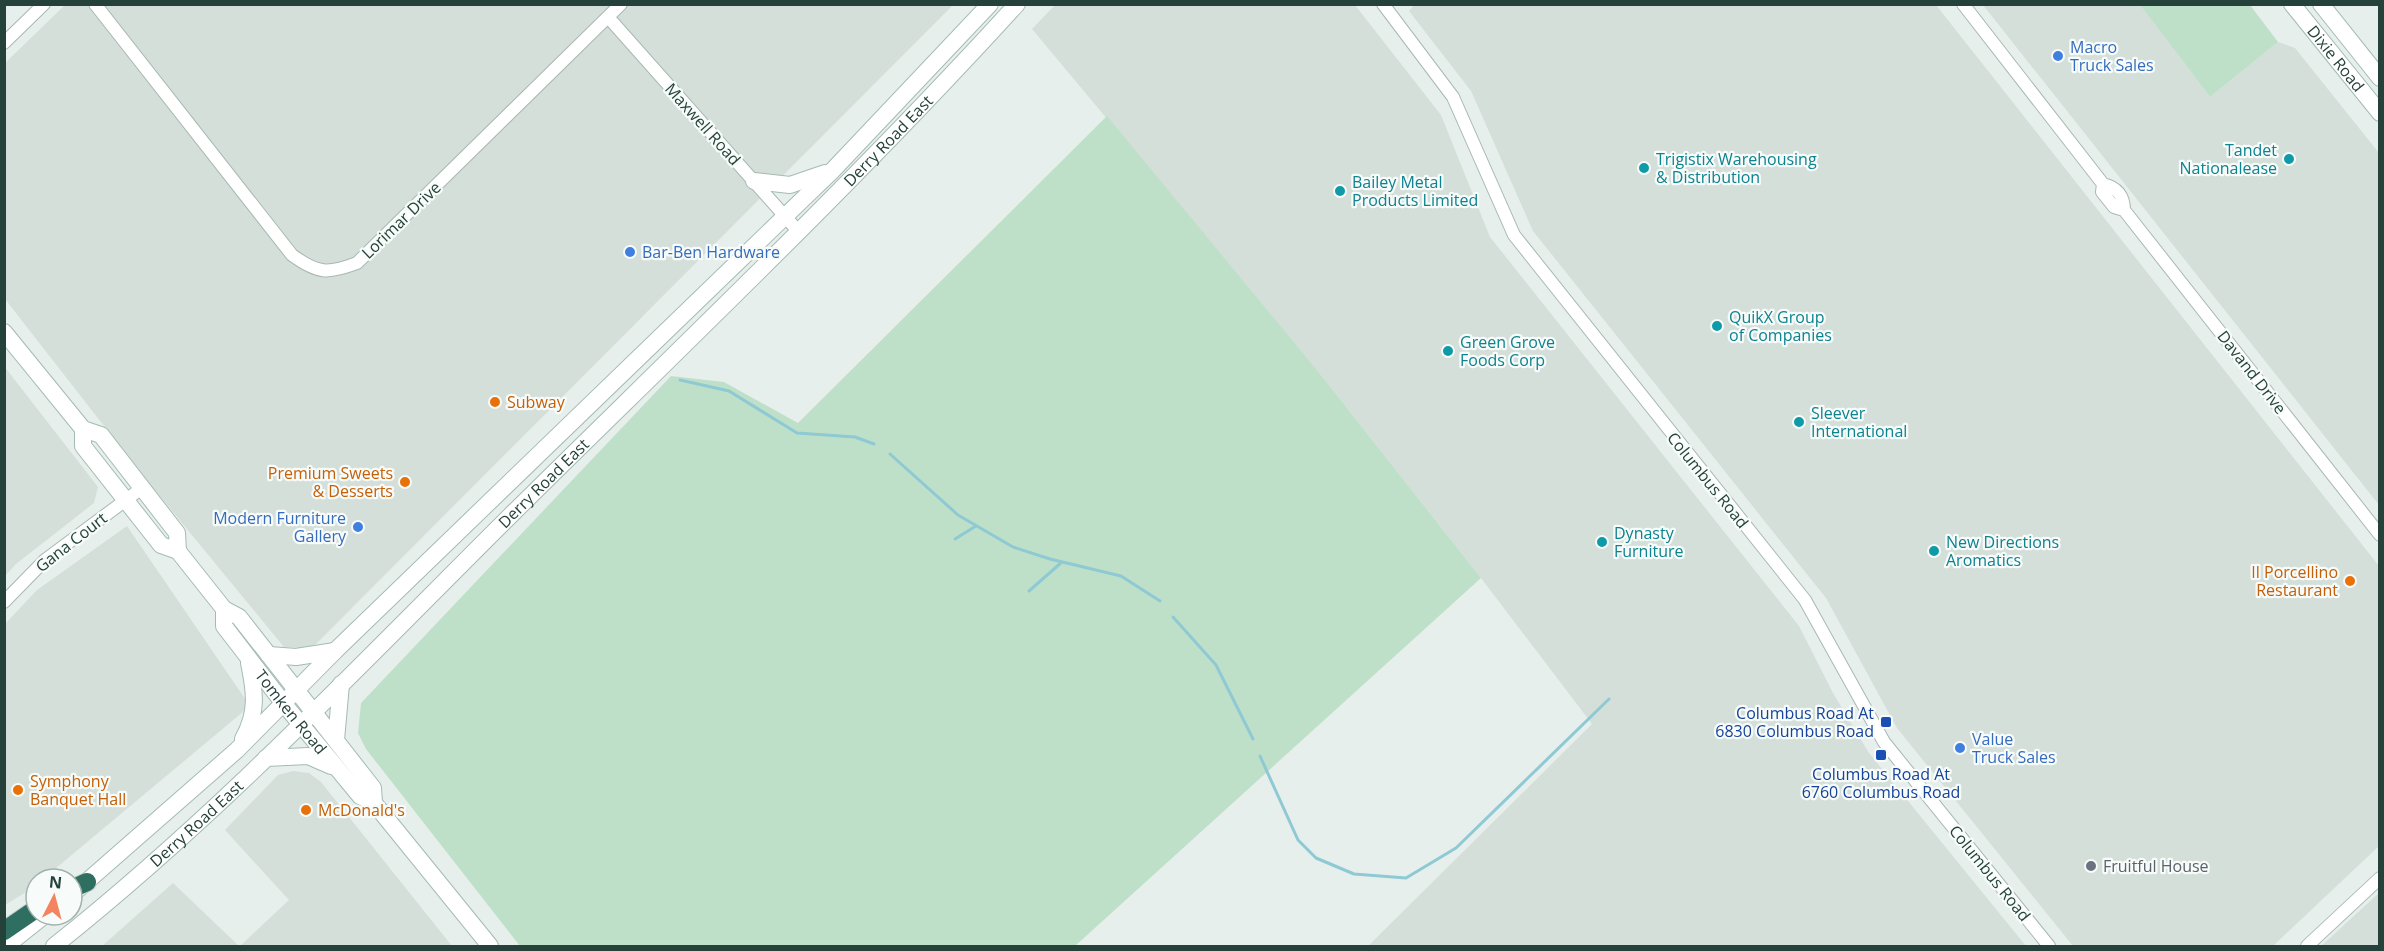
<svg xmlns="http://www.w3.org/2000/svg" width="2384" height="951" font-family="'Open Sans',sans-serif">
  <rect width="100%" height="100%" fill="#e6efeb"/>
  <path fill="#d4dfda" d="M1415 4 1936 5 2379 566V846L2273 946H2073L1897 728 1826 598 1533 231 1471 91 1409 11Z
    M65 5H953L312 648 284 647 136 467 5 299V63Z
    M1055 5H1355L1441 115 1490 237 1799 626 1833 693 1869 753 2026 946H1368L1592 724 1481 578 1321 375 1032 29Z
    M1983 5H2140L2210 97 2278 42 2295 48 2379 153V505Z
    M4 366 98 487 94 503 16 564 5 576Z
    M127 526 250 706 43 879H36V885L31 889 5 905 4 625 37 590Z
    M293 771 309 773 321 782 452 946H240L289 900 225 830 278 775Z
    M173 883 239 946H102Z
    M2379 893V946H2321Z"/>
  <path fill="#bfe0c8" d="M2140 5H2250L2278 42 2210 97Z
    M1107 116 1321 375 1481 578 1075 946H520L366 749 358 733 361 703 671 376 724 382 798 423Z"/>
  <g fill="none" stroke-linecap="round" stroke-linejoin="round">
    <path stroke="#8ec9d4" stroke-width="3" d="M680 380 729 391 797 433 855 437 874 444
      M890 454 958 515 1013 547 1050 559 1121 576 1160 601
      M955 539 976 526
      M1029 591 1062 562
      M1173 617 1216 665 1253 739
      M1260 756 1298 840 1316 858 1354 874 1406 878 1456 848 1609 699"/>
    <g stroke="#a8b8b2" stroke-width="14">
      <path id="street" d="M95 4 292 255C318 274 328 274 357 263L621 4
        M1383 4 1453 97 1514 235 1805 600 1884 742 2049 946
        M1963 4 2103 184C2117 187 2124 196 2124 210L2380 535
        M608 17 798 231
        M4 43 44 4
        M2103 184 2102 192 2114 207 2124 210
        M4 602 45 560 142 488
        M2307 946 2380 878"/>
    </g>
    <g stroke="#a4bbb3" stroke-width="18">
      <g id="secondary">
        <path id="s1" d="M2292 4 2380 113"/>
        <path d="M2321 4 2380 78"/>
        <path d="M754 181 790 185 825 173"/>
        <path d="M4 332 83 429 101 435 177 533 178 551 224 609 239 617 373 788 374 803"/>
        <path d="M83 429V446L161 545 178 551"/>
        <path id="s2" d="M224 609V626L284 704 360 796 374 803 490 946"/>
        <path d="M269 655 296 657 335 651"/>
        <path d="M243 739C258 712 255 692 249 663"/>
        <path d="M336 740 341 684"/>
        <path d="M266 758 308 756 331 766"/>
        <path d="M76 891 237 750 335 651 832 171 990 4"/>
        <path d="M6 946 45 915"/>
        <path id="s3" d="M54 946C218 816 363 662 512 514 682 346 856 181 1017 4"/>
      </g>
    </g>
    <g stroke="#c2cac8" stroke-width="20">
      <path id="highway" d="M72 889 87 882
        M4 931 36 909"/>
    </g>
    <use href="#street" stroke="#fff" stroke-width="12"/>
    <use href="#secondary" stroke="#fff" stroke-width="16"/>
    <use href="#highway" stroke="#2f6f62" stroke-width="18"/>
  </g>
  <g fill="#3f7fe0" stroke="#f7fbf9" stroke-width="2">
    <circle cx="2058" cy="56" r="6"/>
    <circle cx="630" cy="252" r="6"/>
    <circle cx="358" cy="527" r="6"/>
    <circle cx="1960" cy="748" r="6"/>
  </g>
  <g fill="#0f9aa8" stroke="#f7fbf9" stroke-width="2">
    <circle cx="2289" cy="159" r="6"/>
    <circle cx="1644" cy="168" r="6"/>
    <circle cx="1340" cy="191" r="6"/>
    <circle cx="1717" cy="326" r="6"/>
    <circle cx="1448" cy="351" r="6"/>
    <circle cx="1799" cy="422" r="6"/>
    <circle cx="1602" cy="542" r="6"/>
    <circle cx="1934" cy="551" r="6"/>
  </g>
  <g fill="#e8710a" stroke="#f7fbf9" stroke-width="2">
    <circle cx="495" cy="402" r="6"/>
    <circle cx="405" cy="482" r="6"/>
    <circle cx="2350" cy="581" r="6"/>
    <circle cx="18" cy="790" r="6"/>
    <circle cx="306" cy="810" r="6"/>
  </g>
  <g fill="#1a4fb4" stroke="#f7fbf9" stroke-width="2">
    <rect x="1880" y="716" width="12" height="12" rx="3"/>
    <rect x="1875" y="749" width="12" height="12" rx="3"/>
  </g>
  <circle fill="#6b7280" stroke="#f7fbf9" stroke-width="2" cx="2091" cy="866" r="6"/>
  <g text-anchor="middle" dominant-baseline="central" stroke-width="4.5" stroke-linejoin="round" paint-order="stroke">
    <g font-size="16" fill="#366cbe" stroke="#f7fbf9" text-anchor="start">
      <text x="2070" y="47">Macro<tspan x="2070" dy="18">Truck Sales</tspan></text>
      <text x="642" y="252">Bar-Ben Hardware</text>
      <text x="346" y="518" text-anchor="end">Modern Furniture<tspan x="346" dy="18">Gallery</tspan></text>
      <text x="1972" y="739">Value<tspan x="1972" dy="18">Truck Sales</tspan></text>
    </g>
    <g font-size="16" fill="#24423a" stroke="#f7fbf9">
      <text stroke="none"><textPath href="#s1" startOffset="70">Dixie Road</textPath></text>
      <text transform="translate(703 124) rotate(48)">Maxwell Road</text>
      <text stroke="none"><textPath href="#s3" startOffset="1160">Derry Road East</textPath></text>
      <text transform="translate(401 220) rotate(-44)">Lorimar Drive</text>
      <text transform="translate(2252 372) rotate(52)">Davand Drive</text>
      <text transform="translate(1708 480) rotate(51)">Columbus Road</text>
      <text stroke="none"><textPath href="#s3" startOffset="674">Derry Road East</textPath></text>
      <text transform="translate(71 542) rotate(-38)">Gana Court</text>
      <text stroke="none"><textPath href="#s2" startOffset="126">Tomken Road</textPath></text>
      <text stroke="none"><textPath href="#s3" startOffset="188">Derry Road East</textPath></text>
      <text transform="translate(1990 873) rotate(51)">Columbus Road</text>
    </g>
    <g font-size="16" fill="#0d838f" stroke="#f7fbf9" text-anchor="start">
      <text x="2277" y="150" text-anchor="end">Tandet<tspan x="2277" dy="18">Nationalease</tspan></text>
      <text x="1656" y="159">Trigistix Warehousing<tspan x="1656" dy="18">&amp; Distribution</tspan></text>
      <text x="1352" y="182">Bailey Metal<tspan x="1352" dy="18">Products Limited</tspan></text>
      <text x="1729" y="317">QuikX Group<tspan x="1729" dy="18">of Companies</tspan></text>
      <text x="1460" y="342">Green Grove<tspan x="1460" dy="18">Foods Corp</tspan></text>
      <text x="1811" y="413">Sleever<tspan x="1811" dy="18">International</tspan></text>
      <text x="1614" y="533">Dynasty<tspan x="1614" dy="18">Furniture</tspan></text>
      <text x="1946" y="542">New Directions<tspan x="1946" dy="18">Aromatics</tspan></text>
    </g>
    <g font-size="16" fill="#c56008" stroke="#f7fbf9" text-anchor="start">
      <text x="507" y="402">Subway</text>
      <text x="393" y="473" text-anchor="end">Premium Sweets<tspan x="393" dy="18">&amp; Desserts</tspan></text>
      <text x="2338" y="572" text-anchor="end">Il Porcellino<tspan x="2338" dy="18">Restaurant</tspan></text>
      <text x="30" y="781">Symphony<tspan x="30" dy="18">Banquet Hall</tspan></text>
      <text x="318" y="810">McDonald's</text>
    </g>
    <g font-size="16" fill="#164399" stroke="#f7fbf9" text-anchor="end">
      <text x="1874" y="713">Columbus Road At<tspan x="1874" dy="18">6830 Columbus Road</tspan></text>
      <text x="1881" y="774" text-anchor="middle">Columbus Road At<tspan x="1881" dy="18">6760 Columbus Road</tspan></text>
    </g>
    <g font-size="16" fill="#5b616d" stroke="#f7fbf9" text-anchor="start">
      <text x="2103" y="866">Fruitful House</text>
    </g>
  </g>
  <rect width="2384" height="951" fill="none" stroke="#24423a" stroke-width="12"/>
  <g transform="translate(54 897) rotate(6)"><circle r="28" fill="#f7fbf9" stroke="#a3b1ad" stroke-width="1.5"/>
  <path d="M0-4.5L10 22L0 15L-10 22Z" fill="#f4845f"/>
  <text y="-9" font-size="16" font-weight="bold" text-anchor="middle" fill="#24423a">N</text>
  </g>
</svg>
